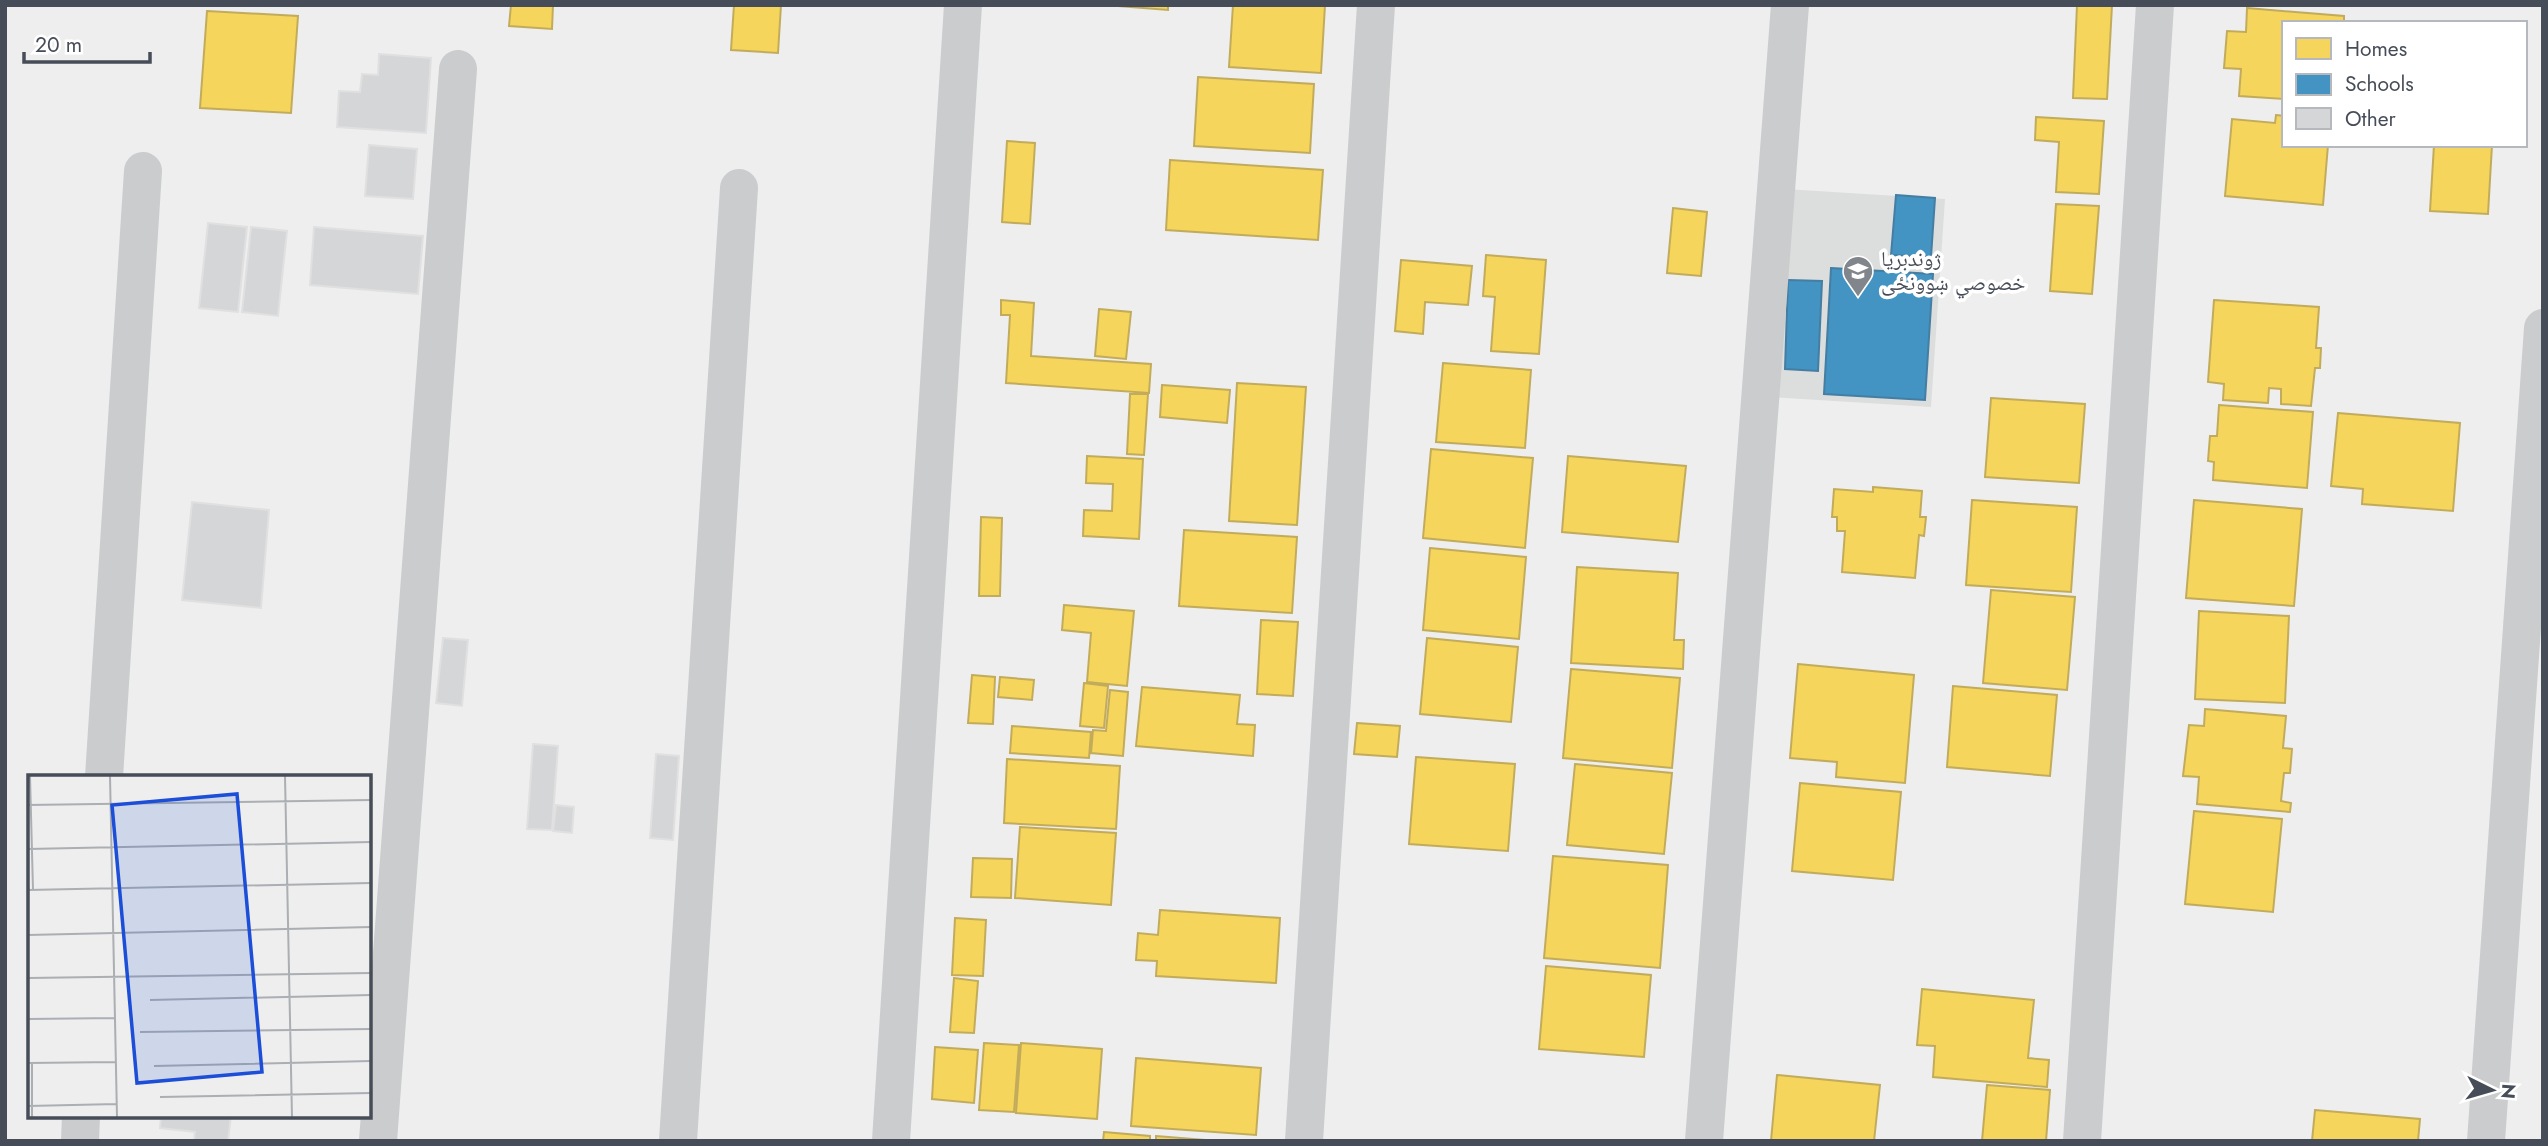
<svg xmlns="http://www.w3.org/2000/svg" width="2548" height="1146" font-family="Jost,'Noto Naskh Arabic',sans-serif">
  <rect width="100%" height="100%" fill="#eee"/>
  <path fill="#dcdddd" d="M1785 189 1945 199 1931 407 1771 397Z"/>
  <path fill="#f6d55c" stroke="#c2ac5b" stroke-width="2" d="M511 5H553L552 29 509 26Z
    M734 5H781L778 53 731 50Z
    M1105 5H1168V10Z
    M1233 5H1325L1321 73 1229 67Z
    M2077 5H2112L2107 99 2073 98Z
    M2247 8 2344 16V23H2284V99L2239 96 2241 69 2224 68 2227 31 2246 32Z
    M207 11 298 16 291 113 200 108Z
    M1198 77 1314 84 1310 153 1194 146Z
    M2276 115 2284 116V145H2328L2323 205 2225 196 2232 119 2275 123Z
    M2036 117 2104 121 2099 194 2056 192 2059 142 2035 140Z
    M1007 141 1035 143 1030 224 1002 222Z
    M2434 145H2492L2488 214 2430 211Z
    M1170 160 1323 170 1318 240 1166 230Z
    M2056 204 2099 206 2092 294 2050 291Z
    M1673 208 1707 212 1701 276 1667 273Z
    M1486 255 1546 260 1539 354 1491 351 1495 297 1483 296Z
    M1401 260 1472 266 1468 305 1425 302 1423 334 1395 331Z
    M1001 300 1034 303 1031 356 1151 364 1149 393 1006 383 1010 315H1001Z
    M2214 300 2319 307 2316 348H2321L2320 368H2315L2311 406 2281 404V389L2269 388 2268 403 2223 400 2224 384 2208 382Z
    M1099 309 1131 312 1126 359 1095 356Z
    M1443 363 1531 370 1525 448 1436 442Z
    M1237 383 1306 387 1297 525 1229 521Z
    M1162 385 1230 390 1227 423 1160 417Z
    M1130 394H1148L1144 455 1127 454Z
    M1991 398 2085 404 2079 483 1985 477Z
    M2219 405 2313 412 2307 488 2213 480 2214 462 2208 461 2210 436H2217Z
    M2338 413 2460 423 2453 511 2362 504 2363 489 2331 486Z
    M1431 449 1533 458 1525 548 1423 538Z
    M1087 456 1143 459 1139 539 1083 536 1084 510 1112 511 1113 484 1086 483Z
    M1568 456 1686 466 1678 542 1562 532Z
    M1873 487 1922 491 1920 517H1926L1924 536 1919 535 1915 578 1842 572 1845 531H1837V517H1832L1834 489 1873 492Z
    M1972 500 2077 507 2071 592 1966 585Z
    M2194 500 2302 509 2294 606 2186 598Z
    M981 517 1002 518 1000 596H979Z
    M1184 530 1297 537 1292 613 1179 606Z
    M1430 548 1526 557 1519 639 1423 630Z
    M1577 567 1678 573 1674 640H1684L1683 669 1571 663Z
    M1991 590 2075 597 2067 690 1983 683Z
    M1064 605 1134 611 1127 686 1087 682 1091 633 1062 630Z
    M2199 611 2289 616 2285 703 2195 699Z
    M1261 620 1298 622 1293 696 1257 694Z
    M1427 638 1518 647 1511 722 1420 714Z
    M1798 664 1914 675 1905 783 1836 777 1837 762 1790 758Z
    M1571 669 1680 678 1672 768 1563 758Z
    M972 675 995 677 993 724 968 723Z
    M1000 677 1034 680 1032 700 998 697Z
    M1084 683 1108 686 1104 728 1080 726Z
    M1953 686 2057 695 2050 776 1947 767Z
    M1142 687 1240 695 1237 724 1255 725 1253 756 1136 746Z
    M1110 690 1128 692 1123 756 1091 753 1093 730 1106 731Z
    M2205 709 2286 716 2283 748 2292 749 2290 773H2284L2281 801 2291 803 2290 812 2197 804 2199 777 2183 776 2189 725 2204 726Z
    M1357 723 1400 726 1397 757 1354 754Z
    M1012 726 1091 732 1089 758 1010 753Z
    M1416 757 1515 764 1508 851 1409 844Z
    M1007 759 1120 766 1116 829 1004 823Z
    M1575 764 1672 773 1664 854 1567 845Z
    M1800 783 1901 792 1893 880 1792 871Z
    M2194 811 2282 819 2273 912 2185 904Z
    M1020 827 1116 833 1111 905 1015 898Z
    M1553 856 1668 865 1660 968 1544 958Z
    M973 858 1012 859 1011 898 971 897Z
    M1160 910 1280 918 1276 983 1156 976 1157 961 1136 960 1138 933 1158 935Z
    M955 918 986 920 983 976 952 975Z
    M1546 966 1651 975 1644 1057 1539 1049Z
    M954 978 978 981 974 1033 950 1032Z
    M1922 989 2034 1000 2028 1058 2049 1060 2047 1087 1933 1077 1935 1046 1917 1045Z
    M984 1043 1019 1045 1014 1112 979 1110Z
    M1021 1043 1102 1049 1097 1119 1016 1113Z
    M935 1047 978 1050 974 1103 932 1099Z
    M1136 1058 1261 1068 1256 1135 1131 1126Z
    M1777 1075 1880 1085 1874 1141H1771Z
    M1987 1085 2050 1090 2046 1141H1982Z
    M2315 1110 2420 1119 2418 1141H2312Z
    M1104 1132 1150 1136V1141H1103Z
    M1156 1136 1218 1141H1156Z"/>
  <path fill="#4393c3" stroke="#447ea3" stroke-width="2" d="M1896 195 1935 198 1931 257 1891 255Z
    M1831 268 1933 274 1925 400 1824 394Z
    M1788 280 1822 281 1818 371 1785 369Z"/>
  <path fill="#d5d6d8" stroke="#e0e0e1" stroke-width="2" d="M379 54 431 58 426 133 337 127 339 91 360 92 362 74 378 75Z
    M369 145 417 149 413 199 365 196Z
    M208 223 247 227 238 312 199 308Z
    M251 227 287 231 278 316 242 312Z
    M314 227 423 236 418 294 310 285Z
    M192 502 269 510 261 608 182 600Z
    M443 638 468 640 462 706 436 703Z
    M533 744 558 746 552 830 527 829Z
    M656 754 679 756 673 840 650 838Z
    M556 805 574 807 572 833 553 831Z
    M161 1116H231L228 1141H194L195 1132 160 1128Z"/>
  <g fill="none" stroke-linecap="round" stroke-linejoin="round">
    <path stroke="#caccce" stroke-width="38" d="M104 777 143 171
      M80 1141 81 1116
      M378 1141 458 69
      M678 1141 739 188
      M891 1141 963 5
      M1304 1141 1376 5
      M1704 1141 1790 5
      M2082 1141 2155 5
      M2486 1141 2543 328"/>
  </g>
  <defs>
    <g id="school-pin" transform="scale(1.575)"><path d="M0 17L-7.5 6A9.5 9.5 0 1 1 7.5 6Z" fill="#81858c" stroke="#fff"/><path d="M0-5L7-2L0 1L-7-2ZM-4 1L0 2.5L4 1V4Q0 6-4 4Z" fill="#fff"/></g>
  </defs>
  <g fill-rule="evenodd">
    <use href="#school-pin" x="1858" y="271"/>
  </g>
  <g text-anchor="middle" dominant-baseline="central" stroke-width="7" stroke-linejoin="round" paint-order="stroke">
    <g font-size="21" fill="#474d58" stroke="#fff" text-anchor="start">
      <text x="1881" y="259">ژوندبریا<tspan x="1881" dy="24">خصوصي ښوونځی</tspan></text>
    </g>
  </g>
  <g transform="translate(28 775)">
    <rect width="343" height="343" fill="#eee"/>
    <path fill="none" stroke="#abaeb2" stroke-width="2" d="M2 1 5 115M82 1 89 342M257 1 264 342M0 30 343 25M0 74 343 67M0 115 343 108M0 160 343 152M0 203 343 198M122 225 343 220M0 244 87 243M112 257 343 254M0 288 88 287M4 288V342M126 291 343 286M132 322 343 318M0 331 89 329"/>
    <path fill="#1d4ed8" fill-opacity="0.15" stroke="#1d4ed8" stroke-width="3.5" d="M209 19 234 297 109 308 84 30Z"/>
    <rect width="343" height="343" fill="none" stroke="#474d58" stroke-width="3.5"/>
  </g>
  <rect width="2548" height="1146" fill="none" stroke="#474d58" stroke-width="14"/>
  <rect x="2282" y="21" width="245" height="126" fill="#ffffff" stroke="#b5b8bc" stroke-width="2"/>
  <rect x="2296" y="38" width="35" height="21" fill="#f6d55c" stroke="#b5b8bc" stroke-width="2"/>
  <text x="2345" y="56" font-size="21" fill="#474d58">Homes</text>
  <rect x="2296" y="74" width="35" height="21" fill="#4393c3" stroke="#b5b8bc" stroke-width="2"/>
  <text x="2345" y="91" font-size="21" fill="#474d58">Schools</text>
  <rect x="2296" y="108" width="35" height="21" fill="#d5d6d8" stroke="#b5b8bc" stroke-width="2"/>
  <text x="2345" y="126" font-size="21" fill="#474d58">Other</text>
  <g transform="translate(2492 1090) rotate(95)" stroke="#ffffff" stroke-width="5" paint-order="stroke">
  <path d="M0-5L12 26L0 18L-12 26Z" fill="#474d58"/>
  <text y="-10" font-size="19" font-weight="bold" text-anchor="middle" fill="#474d58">N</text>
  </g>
  <path d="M24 52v10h126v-10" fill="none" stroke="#474d58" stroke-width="3.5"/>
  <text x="35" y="52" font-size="21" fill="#474d58" stroke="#ffffff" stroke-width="5" paint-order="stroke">20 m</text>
</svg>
